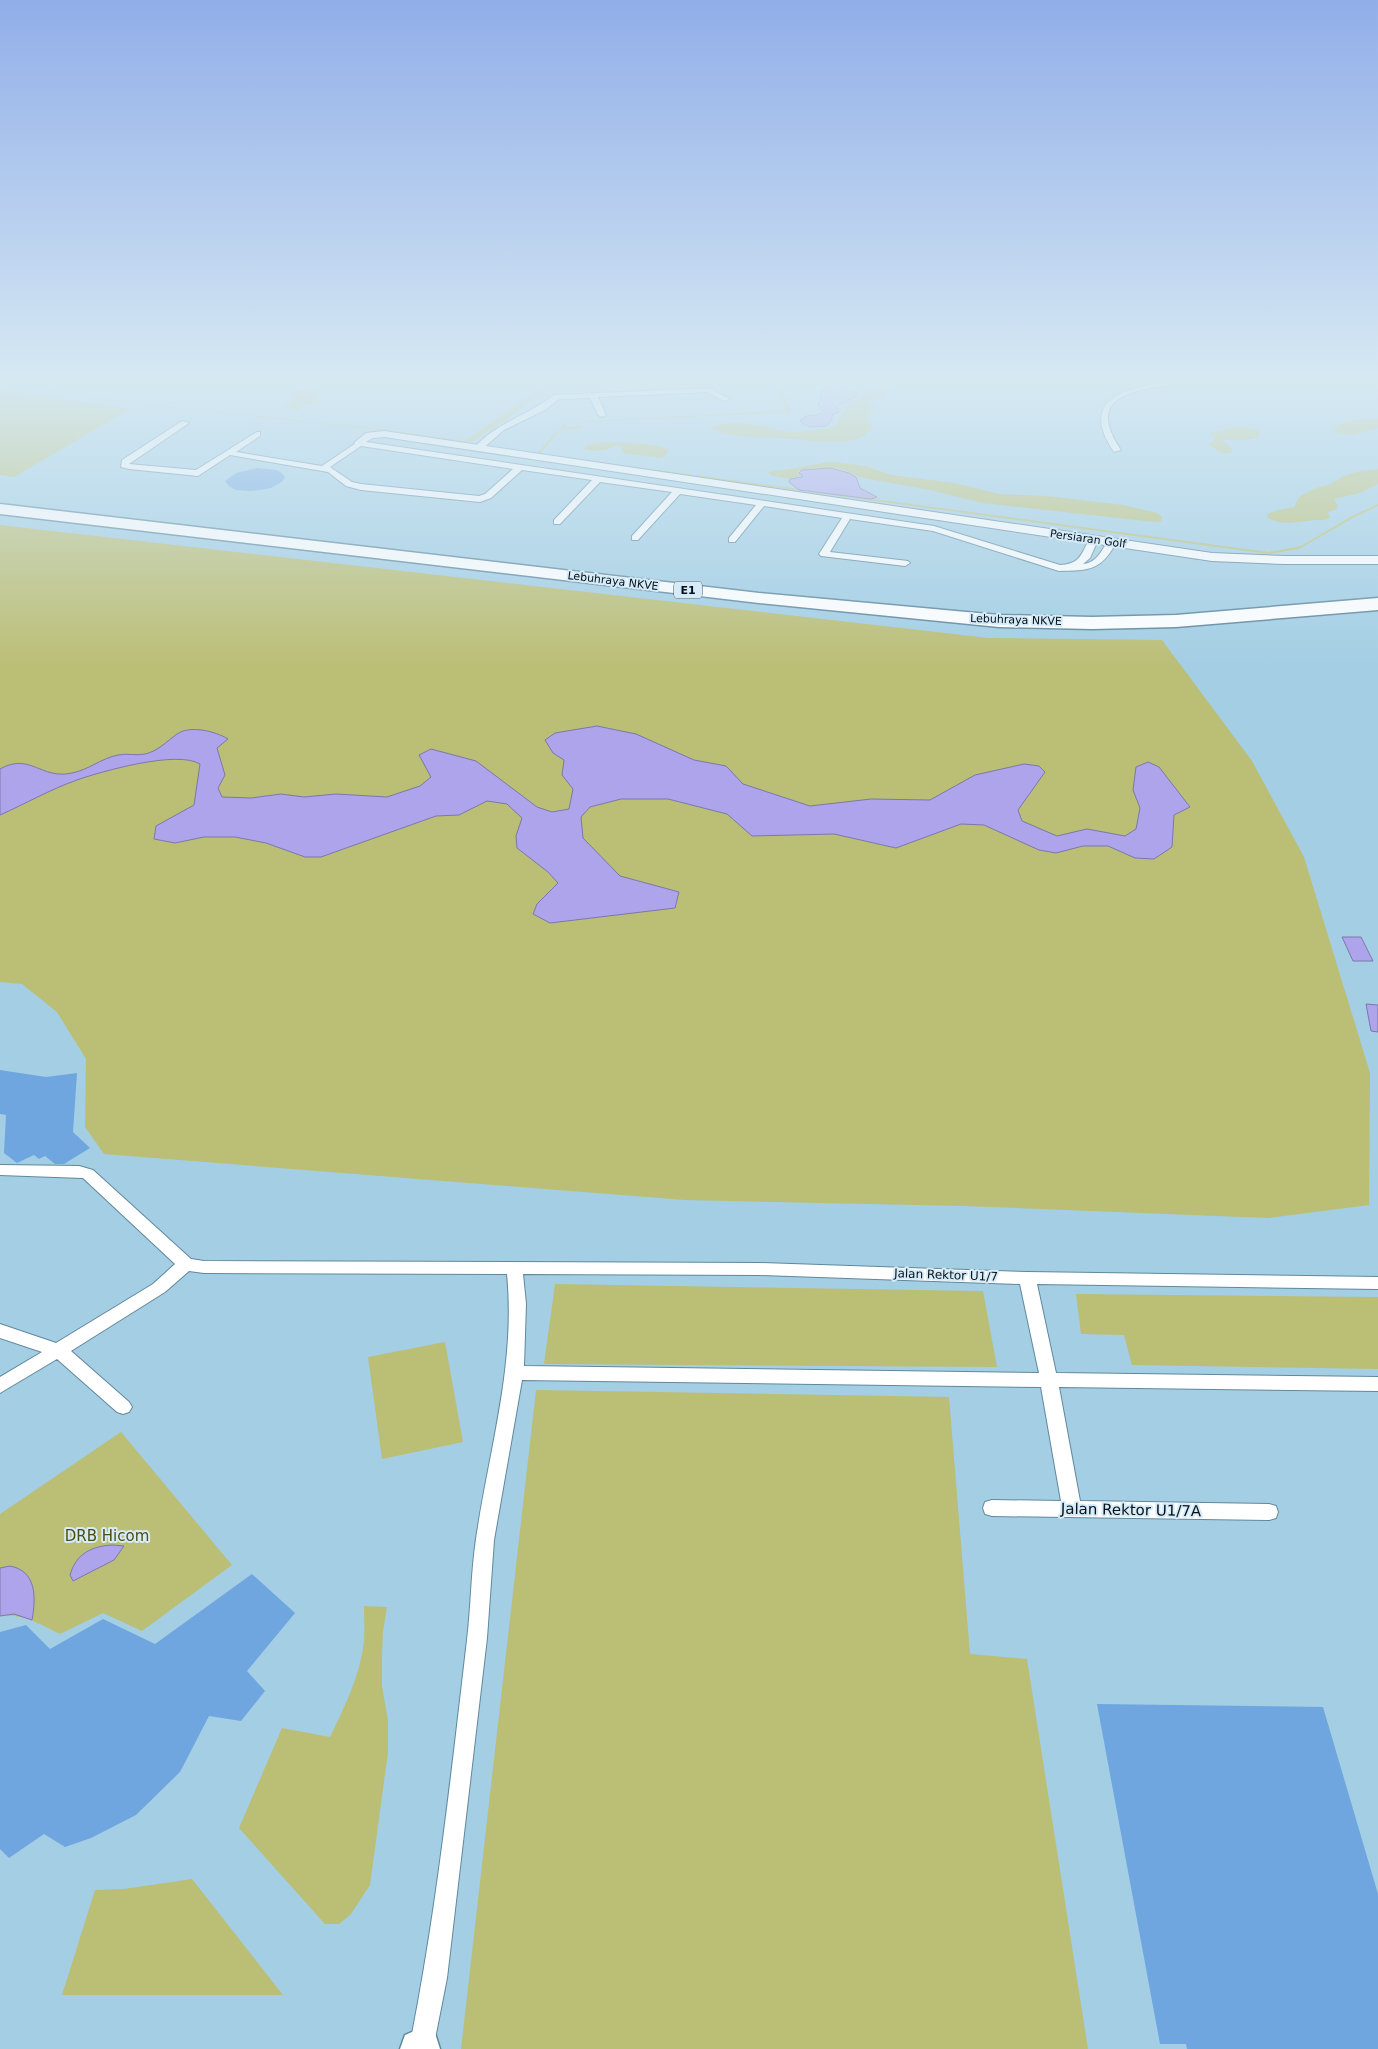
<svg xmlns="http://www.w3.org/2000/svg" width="1378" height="2049" font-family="'DejaVu Sans',sans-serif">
  <rect width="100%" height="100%" fill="#a3cee4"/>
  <path fill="#bbbe75" d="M551 381H556L509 418 467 444 372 429 152 406 0 383 150 405 373 428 465 441Z
    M755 381H760L783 392 791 412 567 423 564 427 581 426 583 428 564 430 563 427 540 454 1268 552 1301 546 1352 516 1378 504V506L1355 517 1299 549 1268 554 535 455 566 422 786 411 780 393Z
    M882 386 894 389 881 397 869 399 867 401 874 405 872 412 867 418 872 426C868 434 862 438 854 440 834 445 800 439 780 438 757 436 731 439 711 428 737 414 769 432 796 432 803 432 810 430 816 430 824 429 832 429 838 423V419L845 411 846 405 855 402C859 395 868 394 873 387Z
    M304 388 322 393 315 399 321 402 304 405 299 410 291 409 283 405 294 401V398L290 393Z
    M0 390 130 409 14 477 0 475Z
    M1378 418V428C1363 431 1347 440 1333 430 1343 418 1364 420 1378 418Z
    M1237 427 1258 430 1260 432 1259 437 1248 440H1223L1224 442 1232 448 1231 453H1221L1208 444 1216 439 1210 433Z
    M604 442C617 442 660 443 669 450L664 457 659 458 623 453 621 451 623 447 617 445C608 450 595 453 584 449L586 445Z
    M833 462 865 466 892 475 954 483 1000 494 1047 496 1123 505 1157 513 1163 518 1160 522 1145 521 983 503 930 490 863 478 844 470 835 468H815L798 471 797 473 801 475C793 480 778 478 769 474V472C775 469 780 471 785 470 801 468 816 463 833 462Z
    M1378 469V484L1360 493 1334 499 1338 506 1335 510 1328 512 1330 518C1324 521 1320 520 1314 520 1300 522 1279 526 1267 517V514L1278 510 1294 507 1300 496 1316 488 1330 484 1346 475 1360 471Z
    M0 525 989 638 1162 640 1252 761 1304 857 1370 1073 1369 1205 1268 1218 965 1206 685 1200 104 1154 85 1127 86 1059 57 1012 22 984 0 982Z
    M555 1284 983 1291 997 1367 544 1364Z
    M1076 1294 1378 1297V1369L1132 1365 1124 1335 1081 1334Z
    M445 1342 463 1442 382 1459 368 1357Z
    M536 1390 949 1397 970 1654 1027 1659 1088 2049H461Z
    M121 1432 232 1565 142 1631 103 1613 60 1634C40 1624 22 1613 0 1616V1514Z
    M364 1606 387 1607 383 1631 382 1656V1686L388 1721V1752L370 1885 351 1914 339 1924H325L239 1828 282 1728 330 1737C345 1706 360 1676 364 1641 365 1630 364 1618 364 1606Z
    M192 1879 283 1995H62L95 1890 124 1889Z"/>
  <path fill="#aea4eb" stroke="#7b78ac" d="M836 381H843L840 387 857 393V396L837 406 839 412 832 415V420L826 426C817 427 805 429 800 420L807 416 821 414 823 411 818 404 821 399 820 391 832 387Z
    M830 468 849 473 856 477 860 488 877 497 871 499 799 490 789 482 790 479 802 477V475L799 473 802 470Z
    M597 726 636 734 694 760 726 766 743 784 810 806 871 799 930 800 975 775 1024 764 1039 766 1045 772 1018 810 1022 821 1057 836 1087 829 1125 836 1136 829 1140 808 1133 790 1136 767 1148 762 1159 767 1190 807 1174 815 1172 847 1154 859 1135 858 1108 846H1083L1056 853 1039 850 984 825 961 824 896 848 834 834 752 836 727 814 668 799H621L590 807 581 817 583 838 620 876 679 892 675 908 550 923 533 914 537 904 558 883 548 872 517 848 516 836 522 818 507 804 487 801 459 815 436 816 321 857H305L266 843 235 837H204L175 843 154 839 156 826 194 805 200 764C177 750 103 771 77 780 51 789 25 804 0 815V769C30 752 41 780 72 773 88 770 102 758 118 755 127 753 136 756 145 754 158 751 166 742 177 734 190 725 215 731 228 739L217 748 225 775 218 788 222 797 251 798 281 794 304 797 336 794 387 797 420 786 431 777 419 755 431 749 476 761 537 807 552 812 569 809 573 789 562 775 564 760 553 753 545 740 555 733Z
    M1342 937H1361L1373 961H1353Z
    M1366 1004 1378 1005V1032L1371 1031Z
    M113 1545 124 1546 114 1560 73 1581 70 1575C76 1554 91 1546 113 1545Z
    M10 1566C37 1571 36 1598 32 1620L14 1614 0 1616V1568Z"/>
  <path fill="#6fa6df" d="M257 468 277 470 282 473 285 477 283 481 271 488 252 491 236 490 230 487 225 481 236 473Z
    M0 1070 46 1077 77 1073 73 1132 90 1148 64 1164H55L45 1156 39 1159 34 1155 17 1163 4 1153 6 1115 0 1114Z
    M252 1574 295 1613 247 1671 265 1691 241 1721 209 1716 180 1772 136 1815 91 1838 65 1847 44 1834 9 1858 0 1849V1632L26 1625 50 1649 103 1619 155 1644Z
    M1097 1704 1323 1707 1378 1894V2049H1187L1186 2044H1160Z"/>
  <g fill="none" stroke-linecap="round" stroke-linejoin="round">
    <g stroke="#60889d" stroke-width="2">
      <path id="minor" d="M1174 381H1361L1357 383C1308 388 1143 370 1113 404 1101 418 1113 438 1121 450L1114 452C1076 396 1130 387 1174 381Z
        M709 388 730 399 723 401 708 392 598 397 606 415 602 417 598 415 590 398 559 399 545 410 504 430 481 450 474 448C496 423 528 415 554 395Z
        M182 421 189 423 129 464 196 470 257 432H260V436L236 452 322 466 359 441 934 526 1060 565C1081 564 1081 554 1090 538L1093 537 1098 540 1090 558 1083 564C1096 563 1101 552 1108 541L1111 540 1116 543C1100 572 1088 570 1059 571L933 531 850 519 830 552 908 561 910 563 905 566 821 556 819 554 842 518 764 506 735 542H729V538L756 505 680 494 638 540H632V536L672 492 600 482 560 524H554V520L592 480 522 470 491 498 480 502 361 490 346 486 328 472 230 455 198 476 129 469 121 467 122 460ZM361 446 513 469 485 494 479 496 361 484 352 482 330 467Z
        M0 1165 79 1166 93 1170 191 1259 204 1261 759 1263 1027 1272 1378 1277V1289L1037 1284 1056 1373 1378 1377V1391L1059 1387 1080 1501 1269 1504 1276 1506 1278 1512 1276 1518 1269 1520 992 1516 985 1514 983 1508 985 1502 992 1500 1061 1501 1041 1387 522 1380 494 1540 487 1638 447 1978 433 2049H409C436 1916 451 1776 467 1640 471 1607 471 1572 476 1539 489 1450 516 1365 507 1274L204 1273 189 1271 165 1292 71 1351 129 1402 132 1407 129 1412 123 1414 117 1412 57 1359 0 1393V1377L42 1352 0 1338V1324L56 1343 153 1284 175 1264 83 1178 0 1175ZM523 1274 759 1275 1020 1284 1039 1373 524 1366 526 1304Z"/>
    </g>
    <g stroke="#60889d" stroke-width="2">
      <path id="tertiary" d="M384 431 1212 553 1285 556H1378V564H1285L1212 561 384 437 373 438 359 446 354 443 366 433Z"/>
    </g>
    <g stroke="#60889d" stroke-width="3">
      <path id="primary" d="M421 2028 435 2033 440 2049H400L405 2035Z"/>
    </g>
    <g stroke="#60889d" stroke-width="3">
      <path id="motorway" d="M0 504 759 593 999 615 1092 617 1176 615 1378 598V610L1176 627 1092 629 999 627 759 603 0 514Z"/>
    </g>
    <use href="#minor" fill="#fff" fill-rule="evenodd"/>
    <use href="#tertiary" fill="#fff" fill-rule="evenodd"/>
    <use href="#primary" fill="#fff" fill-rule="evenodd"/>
    <use href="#motorway" fill="#fff" fill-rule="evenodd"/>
  </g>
  <linearGradient id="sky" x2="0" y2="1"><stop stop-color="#91aee9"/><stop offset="0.57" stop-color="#d6e9f3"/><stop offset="1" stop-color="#d6e9f3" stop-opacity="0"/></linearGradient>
  <rect width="1378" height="668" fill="url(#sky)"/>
  <g text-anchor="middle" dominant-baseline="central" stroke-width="4" stroke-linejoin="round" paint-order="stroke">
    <g font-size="11" fill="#03121a" stroke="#d6ebf7">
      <text transform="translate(1088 539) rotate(8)">Persiaran Golf</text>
      <text transform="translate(613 581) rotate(7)">Lebuhraya NKVE</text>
      <text transform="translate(1016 620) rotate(2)">Lebuhraya NKVE</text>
    </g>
    <rect fill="#d6ebf7" stroke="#42535c" stroke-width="1" x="674" y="581.5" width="28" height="17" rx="4"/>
    <g font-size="11" font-weight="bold" fill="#03121a">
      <text x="688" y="590">E1</text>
    </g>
    <g font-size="12" fill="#03121a" stroke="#d6ebf7">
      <text transform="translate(946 1275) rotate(2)">Jalan Rektor U1/7</text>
    </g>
    <g font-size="15" fill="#03121a" stroke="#d6ebf7">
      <text transform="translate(1131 1510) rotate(1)">Jalan Rektor U1/7A</text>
    </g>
    <g font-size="15" fill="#4b4c0f" stroke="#d6ebf7">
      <text x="107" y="1536">DRB Hicom</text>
    </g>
  </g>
</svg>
